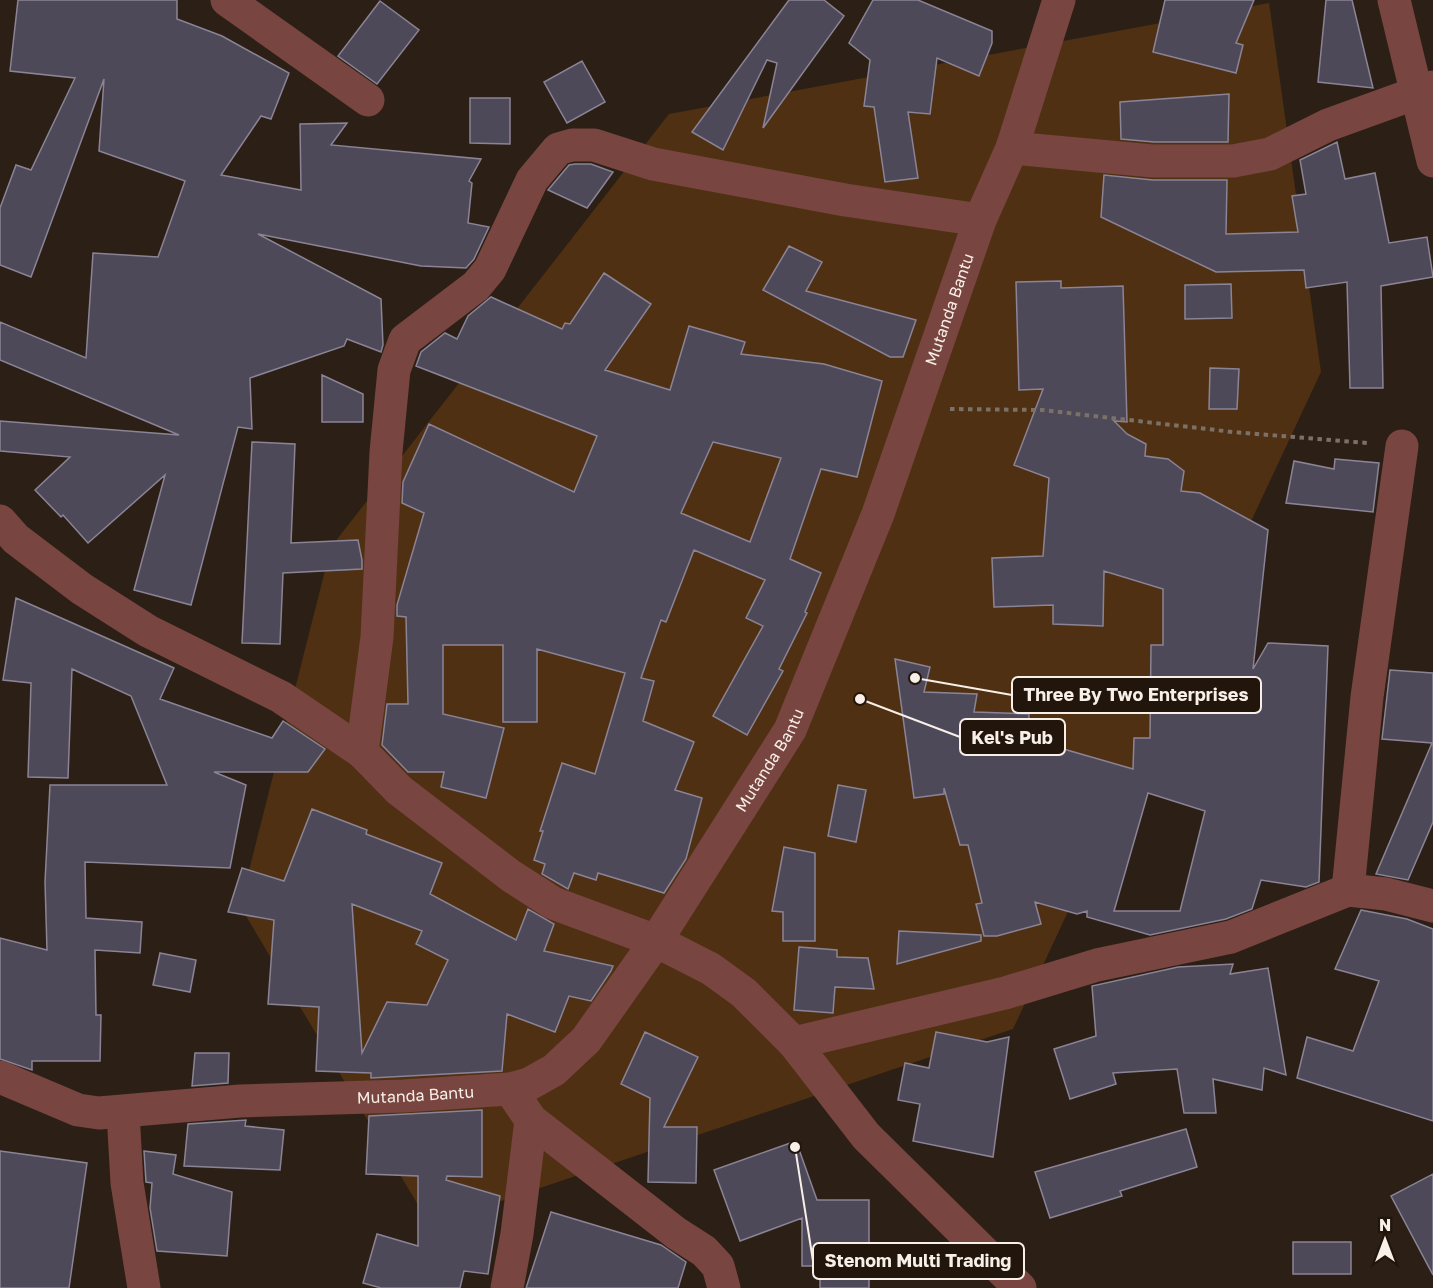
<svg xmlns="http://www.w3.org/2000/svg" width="1433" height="1288" font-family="'Golos Text',sans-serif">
  <rect width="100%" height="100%" fill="#2c1f15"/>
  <path fill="#503012" d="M1269 3 1321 372 1013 1029 430 1225 240 906 331 547 669 114Z"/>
  <path fill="#4e4959" stroke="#8a8496" stroke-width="1.5" fill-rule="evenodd" d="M18 0H177V19L222 36 289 73 271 119 261 116 221 175 301 190 300 124 347 123 331 145 481 159 469 181 472 183 468 223 489 227 474 259 466 268 421 266 258 234 381 299 383 345 381 352 347 339 344 346 250 378 252 429 238 427 191 605 134 590 165 475 88 543 63 515 61 517 35 490 70 457 0 451V421L179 435 0 360V322L86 358 93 253 158 257 185 181 99 151 104 79 31 277 0 265V208L16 165 31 170 75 78 10 71Z
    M789 0H824L844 16 763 128 777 63 767 60 723 150 692 132Z
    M873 0H918L992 31V43L979 76 937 58 930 114 908 112 918 178 885 182 874 107 864 106 870 60 849 43Z
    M1165 0H1254L1236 43 1243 45 1236 73 1153 52Z
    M1326 0H1352L1373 88 1318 82Z
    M380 1 419 30 377 84 338 56Z
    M582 61 605 102 567 123 544 82Z
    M1229 94 1228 142H1154L1121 139 1120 102Z
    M470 98H510V144L470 143Z
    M1337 142 1345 179 1375 173 1389 243 1427 237 1433 277 1381 286 1383 388H1350L1347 282 1306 288 1304 270 1216 272 1101 217 1104 175 1153 180H1227L1226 234 1298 232 1292 196 1306 194 1300 160Z
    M575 164H591L613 172 587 208 548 190 569 165Z
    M789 246 822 262 806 291 916 320 903 357H890L763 290Z
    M604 273 651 304 605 370 670 390 689 326 745 342 741 354 824 364 882 381 857 477 821 469 790 559 821 573 805 612 807 613 779 669 783 671 747 735 713 716 763 626 746 618 765 580 694 550 666 622 661 620 641 678 654 681 643 721 694 742 675 790 702 798 686 859 664 893 598 873 596 880 574 873 568 889 542 874 545 864 534 860 543 831H540L562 763 595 774 625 673 537 649V722H503V645H443V714L504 728 486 798 441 787 444 772H408L382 745 387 704H408L406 617 397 616V605L424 513 402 503 403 482 429 424 574 492 597 436 416 366 421 352 445 333 457 339 468 316 491 297 562 329 565 323 570 324ZM713 442 781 458 750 542 681 513Z
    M1061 281V288L1123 286 1127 422 1114 421 1127 434 1146 444 1145 456 1168 459 1184 471 1181 491 1200 493 1268 530 1253 669 1268 643 1328 646 1319 882 1306 887 1261 880 1252 909 1226 919 1150 935 1087 917V911L1077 914 1035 902 1041 924 997 936H984L976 904 982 903 968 845H960L944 788V794L914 798 895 659 930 667 924 692 977 694 974 712 1029 714 1028 737 1067 750 1133 769 1134 738H1150L1151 645H1163V589L1104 571 1103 626 1053 624V605L994 607 992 558 1043 556 1049 478 1014 465 1043 389 1019 390 1016 282ZM1148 793 1205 811 1180 911H1114Z
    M1231 284 1232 318 1185 319V285Z
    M1210 368 1239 369 1237 409H1209Z
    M322 375 363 394V422H322Z
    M252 442 295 444 291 543 358 540 362 560V569L283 573 280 644 242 643Z
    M1335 459 1379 463 1373 512 1286 503 1294 461 1334 469Z
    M16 598 174 668 160 699 272 738 283 721 325 749 308 772H214L246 785 230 868 85 862 86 918 142 922 140 953 95 950 96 1015H101L100 1061H32V1070L0 1059V938L47 950 45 882 50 785H167L131 696 72 669 68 778 28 777 31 683 3 680Z
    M1390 670 1433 673V822L1408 880 1376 874 1432 743 1382 739Z
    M838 785 866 790 856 842 828 836Z
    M312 809 367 830 366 834 442 863 430 894 516 940 528 909 554 924 544 951 613 966 611 971 591 1001 569 996 555 1032 507 1014 502 1071 371 1078V1073L316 1071 319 1007 268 1004 274 920 228 912 242 868 284 881ZM352 904 422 931 416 944 448 960 427 1005 387 1002 362 1053Z
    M784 847 815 853V941H783V912L772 911Z
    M1361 910 1407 919 1433 929V1121L1297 1078 1307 1037 1353 1051 1379 981 1335 969Z
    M899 931 981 935V941L897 964Z
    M799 947 837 950V957L868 958 874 989 835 987 833 1013 794 1010Z
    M160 953 196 960 190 992 153 985Z
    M1233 964 1230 974 1268 968 1286 1075 1264 1068 1262 1090 1213 1079 1216 1113H1184L1177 1069 1113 1073 1116 1084 1070 1099 1054 1049 1096 1036 1092 986 1178 967Z
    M645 1032 698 1057 664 1127H697L696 1183 648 1182 650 1098 621 1084Z
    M936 1032 987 1042 1009 1037 993 1157 913 1141 920 1104 898 1100 905 1063 929 1068Z
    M195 1053H229L228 1083 192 1086Z
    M482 1110V1177L447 1176 446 1180 500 1196 488 1274 464 1271 460 1288H381L363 1283 377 1234 418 1246V1176L366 1174 369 1116Z
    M246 1120 245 1126 284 1130 280 1170 184 1166 188 1124Z
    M1186 1129 1197 1167 1120 1191 1122 1196 1050 1218 1035 1172Z
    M796 1141 817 1200H869V1288H820V1266H802V1218L740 1241 714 1170Z
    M0 1151 87 1163 69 1288H0Z
    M144 1151 176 1155 173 1174 232 1192 227 1256 157 1251 150 1208 152 1183 146 1182Z
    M1433 1174V1275L1391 1196Z
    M551 1212 661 1245 686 1262 678 1288H526Z
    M1293 1242H1351V1274H1293Z"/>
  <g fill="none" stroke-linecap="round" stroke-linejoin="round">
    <path stroke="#7c7168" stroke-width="4" stroke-dasharray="4.5 4.5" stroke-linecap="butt" d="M950 409 1042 410 1233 432 1367 443"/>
    <g stroke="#784540" stroke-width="33">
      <path d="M227 0 368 100"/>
      <path d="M1394 0 1433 161"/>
      <path d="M1012 148 1153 161H1233L1270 154 1328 125 1433 87"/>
      <path d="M0 521 16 539 82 589 148 631 281 697 362 752 399 790 511 876 553 903 656 941 711 969 744 993 794 1043 866 1136 1020 1288"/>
      <path d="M362 752 377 637 386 452 394 370 405 340 476 286 490 269 532 180 558 149 572 145H594L653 164 845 200 980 220"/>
      <path d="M1348 890 1367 697 1402 446"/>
      <path d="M794 1043 1005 993 1097 965 1231 937 1348 890 1386 894 1433 906"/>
      <path id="s1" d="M0 1077 78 1110 99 1113 240 1101 404 1096 510 1089 529 1084 554 1070 586 1040 656 941 790 730 878 514 980 220 1012 148 1059 0"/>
      <path d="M510 1089 531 1120 676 1233 704 1251 718 1266 724 1288"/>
      <path d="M123 1112 127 1183 144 1288"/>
      <path d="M507 1288 517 1234 531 1120"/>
    </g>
  </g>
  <g text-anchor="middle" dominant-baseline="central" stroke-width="4.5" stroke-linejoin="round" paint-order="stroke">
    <g font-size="16" fill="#f7efe8" stroke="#22160c">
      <text stroke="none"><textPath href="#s1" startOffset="1431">Mutanda Bantu</textPath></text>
      <text stroke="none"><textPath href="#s1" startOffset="945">Mutanda Bantu</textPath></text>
      <text stroke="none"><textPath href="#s1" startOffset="423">Mutanda Bantu</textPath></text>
    </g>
  </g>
  <path fill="none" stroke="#f7efe8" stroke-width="2" d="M915 678L1012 695M860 699L960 737M795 1147L813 1261"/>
  <g fill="#f7efe8" stroke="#22160c" stroke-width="2">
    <circle cx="915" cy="678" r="6"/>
    <circle cx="860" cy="699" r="6"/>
    <circle cx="795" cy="1147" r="6"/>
  </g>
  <g fill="#22160c" stroke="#f7efe8" stroke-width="2">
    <rect x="1012" y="677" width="249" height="36" rx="6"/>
    <rect x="960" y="719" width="105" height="36" rx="6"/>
    <rect x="813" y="1243" width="211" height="36" rx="6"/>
  </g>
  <g font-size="18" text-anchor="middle" font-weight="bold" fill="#f7efe8">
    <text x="1136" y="701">Three By Two Enterprises</text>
    <text x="1012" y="744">Kel's Pub</text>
    <text x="918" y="1267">Stenom Multi Trading</text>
  </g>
  <g transform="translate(1385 1240)" stroke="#22160c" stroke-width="4.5" paint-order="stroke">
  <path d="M0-4.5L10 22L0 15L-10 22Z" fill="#f7efe8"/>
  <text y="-9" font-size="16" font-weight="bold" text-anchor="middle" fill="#f7efe8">N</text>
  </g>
</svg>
